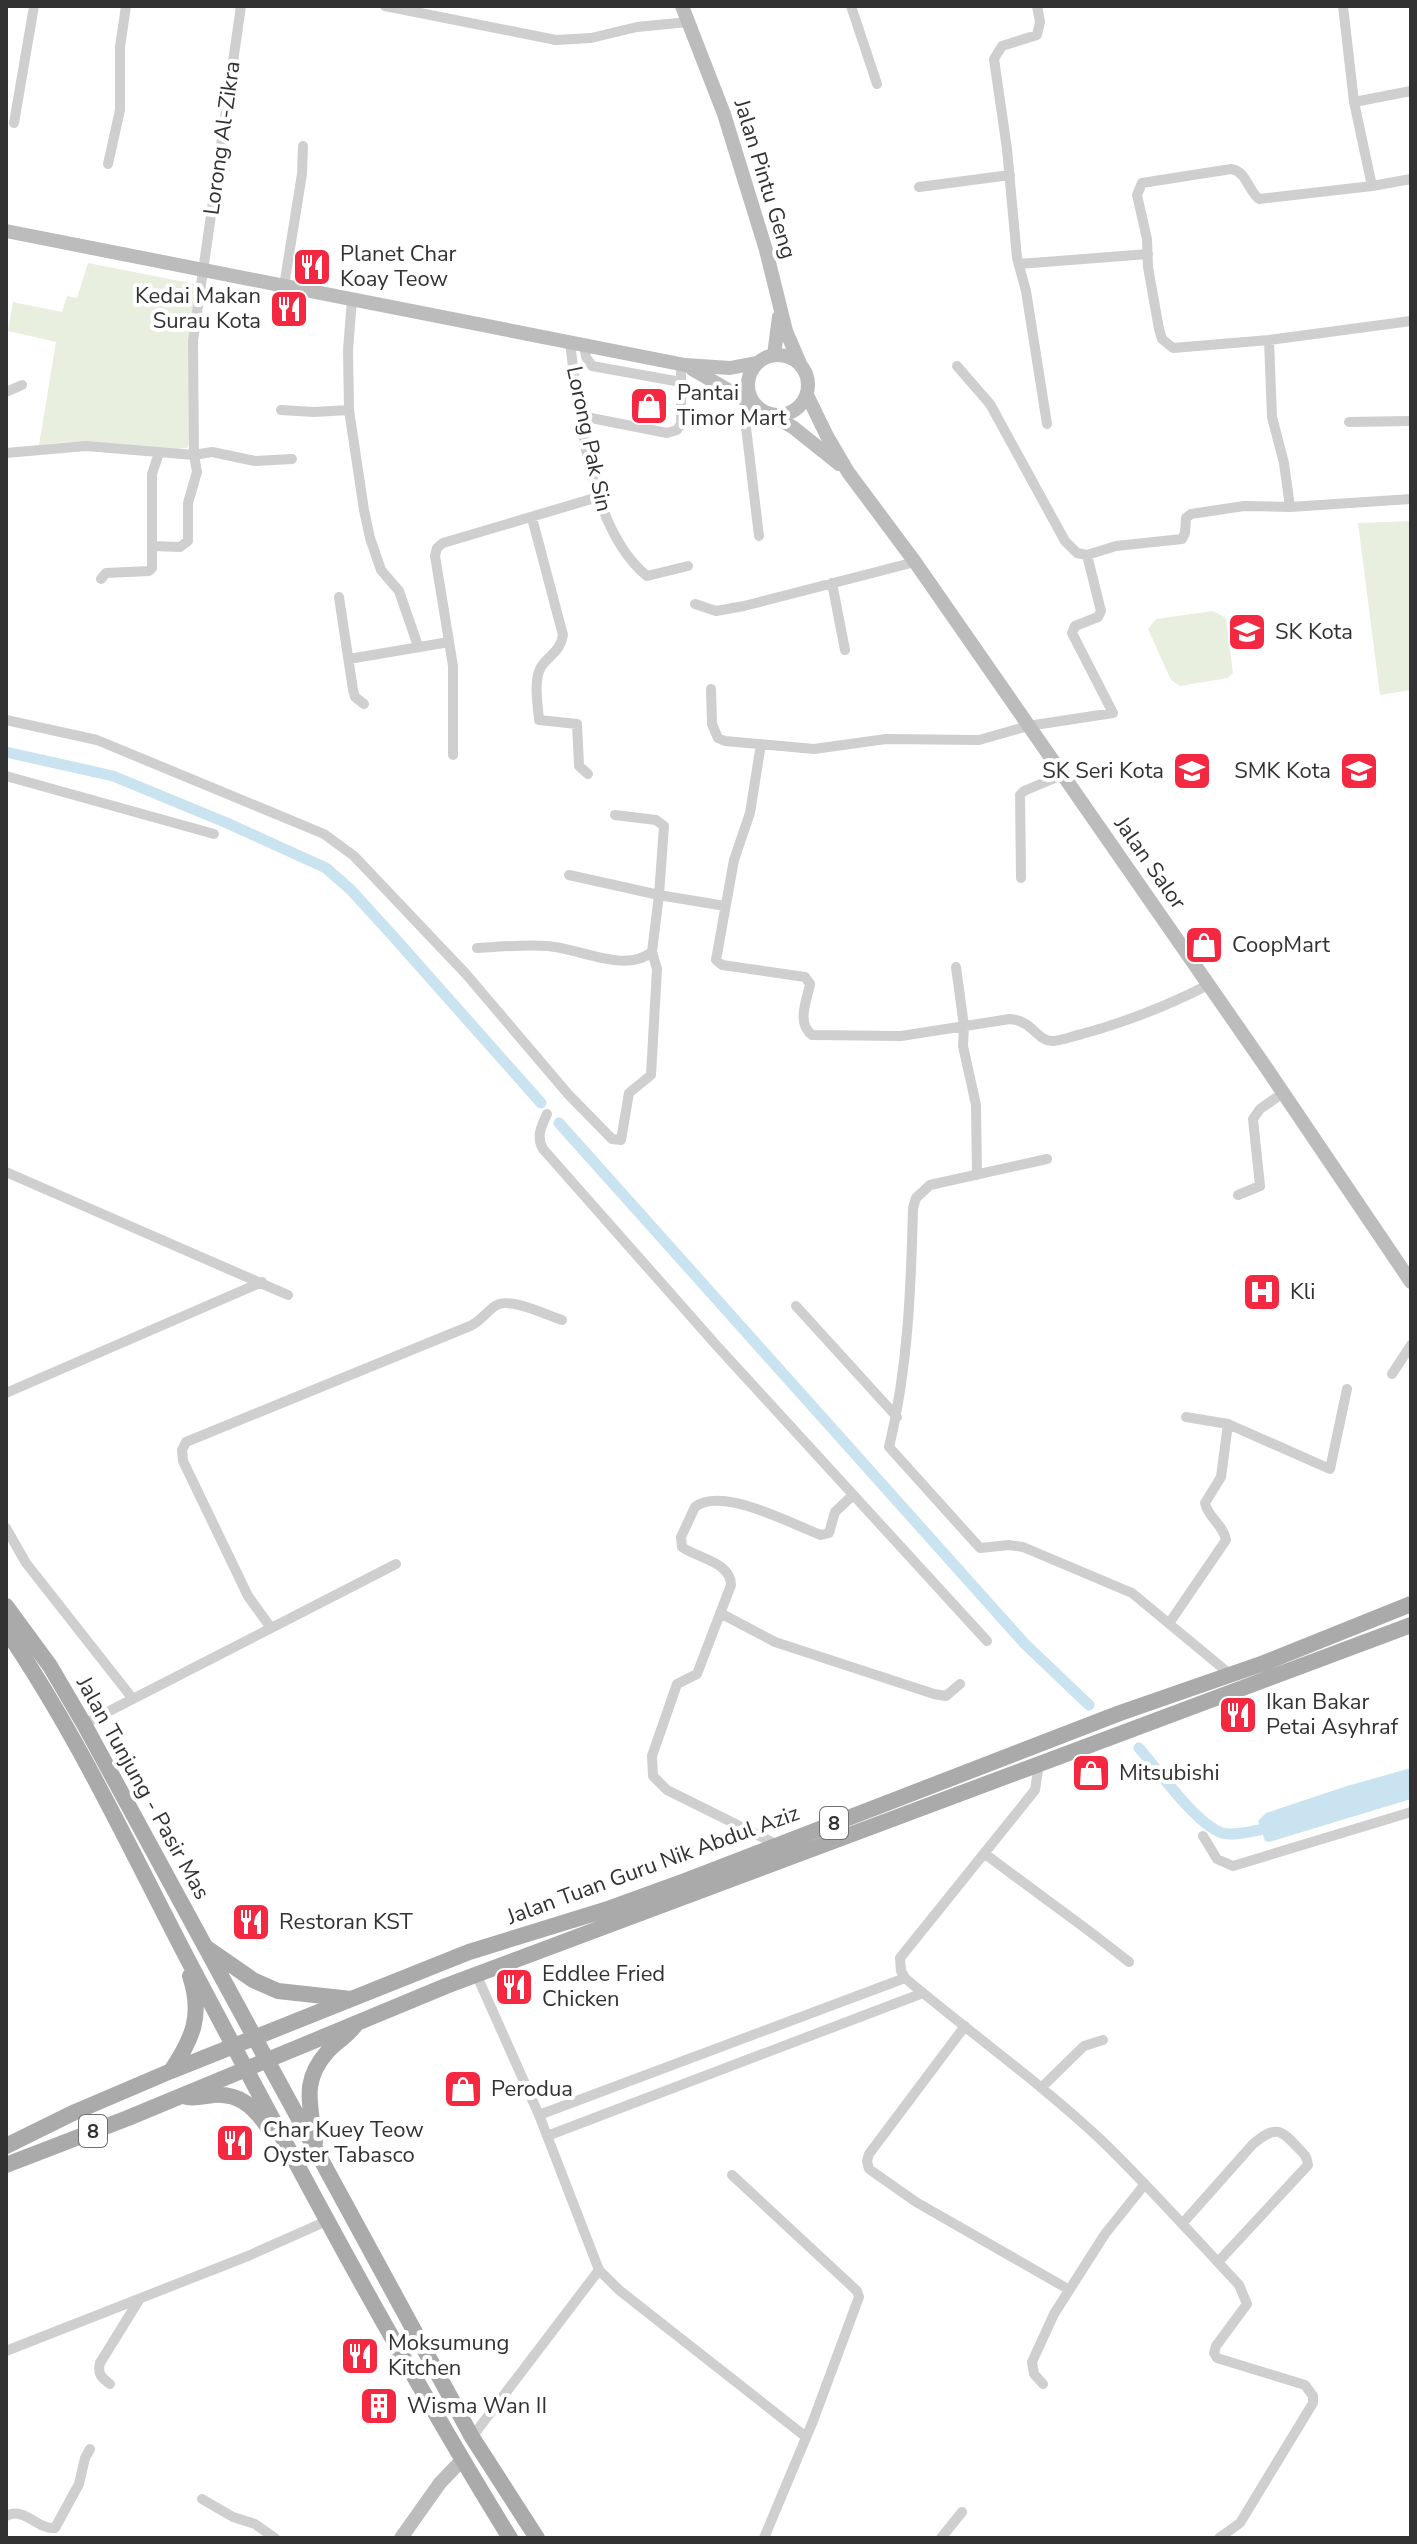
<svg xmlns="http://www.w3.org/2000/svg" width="1417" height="2544" font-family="'Nunito Sans',sans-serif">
  <rect width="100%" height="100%" fill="#fff"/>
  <path fill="#e9efdf" d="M88 263 200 285 190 443 187 448 174 449 69 442 39 445 56 342 8 331 13 302 62 312 67 296 77 298Z
    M1411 521V690L1380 695 1358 523Z
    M1213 611 1226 618 1233 673 1228 678 1180 686 1171 680 1148 629 1156 619Z"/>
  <path fill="#cae3f0" d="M1411 1768V1799L1269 1842 1265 1841 1258 1821 1266 1813 1347 1786Z"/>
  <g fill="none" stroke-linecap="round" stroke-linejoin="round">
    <path stroke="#cae3f0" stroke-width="11" d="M6 752 113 776 227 823 326 868 351 890 392 935 541 1103
      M559 1123 1025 1644 1089 1705
      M1139 1748C1158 1770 1195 1823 1222 1833 1233 1836 1248 1832 1259 1830"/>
    <path stroke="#cfcfcf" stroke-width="10" d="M385 6 556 40 591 38 637 27 688 22
      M851 6 877 84
      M1037 6 1040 22 1037 35 1002 46 994 59 1007 149 1017 258 1026 291 1047 424
      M1343 6 1354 102 1372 186 1411 179
      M1354 102 1411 91
      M14 123 34 6
      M108 164 120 110V47L126 6
      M1372 186 1259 199C1248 190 1246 171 1231 169L1142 183 1137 195 1147 239 1148 267 1159 329 1162 339 1173 348 1269 340 1411 321
      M919 187 1010 175
      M1019 264 1148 254
      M284 286 302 174 303 146
      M352 299 348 350 349 410 364 510 370 538 381 570 399 591 418 646
      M1269 340 1272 417 1284 463 1290 507
      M570 343C579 412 589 529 647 576L688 566
      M584 345 586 357 592 366 681 382
      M957 366 990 404 1065 541 1077 553 1087 555 1116 546 1182 539 1185 533 1186 518 1191 514 1244 506 1290 507 1411 499
      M6 392 22 385
      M749 402 746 427 759 536
      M281 410 314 412 349 410
      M581 416 667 433 677 430 681 424V364
      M1349 422 1411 421
      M6 453 86 446 194 455 193 341 241 6
      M532 518 563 635C560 652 549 655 541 667 533 681 538 705 539 720L577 724 579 766 588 774
      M152 546V474L159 453
      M101 579 106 573 149 571 152 568V546L180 547 188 541V503L197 472 194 455 212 452 255 461 292 459
      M832 583 845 650
      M339 597 353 690 355 697 364 704
      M695 604 716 611 744 606 915 562
      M349 659 449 642
      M711 689 712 724 718 738 725 741 814 749 886 739 979 740 1028 726 1113 713 1072 633 1075 626 1098 617 1101 611 1087 555
      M6 720 97 740 324 834 354 856 466 974 568 1094 612 1139 621 1140 629 1093 651 1075 657 969 652 952 659 895 725 906
      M761 744 750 813 734 860 716 960 722 965 805 977 810 984C807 1000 796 1023 812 1035L901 1036 1010 1019C1033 1021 1036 1040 1052 1041 1061 1041 1073 1036 1082 1034 1126 1022 1167 1006 1208 985
      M453 755V666L435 556 437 548 443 543 598 497
      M6 776 214 834
      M569 875 659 895 664 826 656 820 615 815
      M1021 878 1020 795 1024 791 1062 775
      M477 948C500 947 524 944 547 946 579 948 625 974 652 952
      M956 967 964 1026 963 1046 976 1105 977 1175
      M547 1114C541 1127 536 1137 543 1149L717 1346 987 1641
      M1047 1159 930 1185 916 1198 913 1208C911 1289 908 1368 889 1447L980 1548 1009 1545 1023 1547 1132 1593 1231 1675
      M6 1172 288 1295
      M1238 1195 1260 1186 1253 1119 1260 1109 1283 1093
      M796 1306 897 1417
      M1392 1374 1411 1345
      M6 1393 262 1282
      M1186 1417 1228 1424 1330 1469 1347 1389
      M6 1528 26 1563 133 1699
      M720 1613 775 1642 934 1694 946 1696 960 1684
      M1170 1622 1226 1540C1223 1524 1208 1518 1205 1503L1221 1477 1228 1424
      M271 1628 248 1596 183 1461 182 1450 186 1442 470 1326C481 1321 485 1313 495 1306 508 1296 546 1315 562 1320
      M84 1724 396 1564
      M1039 1764 1035 1790 900 1958 901 1971 905 1978C969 2032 1038 2081 1099 2138 1148 2185 1193 2236 1239 2285L1247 2304 1216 2346 1214 2353 1217 2358 1305 2385 1313 2396V2403L1240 2523 1219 2538
      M1203 1836 1217 1859 1233 1866 1411 1812
      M778 1845 667 1790 653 1776 652 1756 677 1684 697 1674 731 1585C731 1562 697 1558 682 1547L681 1537 695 1507C722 1486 791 1524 821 1535L829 1533 835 1512 853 1495
      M984 1853C1032 1890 1082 1924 1129 1962
      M477 1976 539 2115 599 2270 619 2290 806 2437
      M965 2026 869 2154 867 2161 869 2169 916 2202 1068 2289
      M1041 2088 1084 2046 1103 2040
      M539 2115 905 1978
      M547 2136 923 1993
      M732 2175 857 2291 859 2297 813 2421 764 2538
      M1182 2224 1253 2144C1275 2126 1280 2128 1298 2148 1304 2154 1307 2156 1308 2165L1218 2262
      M6 2351 248 2256 329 2220
      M110 2384C102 2378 97 2374 100 2363L139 2300
      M1043 2384 1034 2374 1032 2362 1054 2314 1105 2234 1145 2184
      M472 2437 599 2270
      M202 2499 233 2517 255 2524 275 2538
      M6 2516C25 2506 37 2530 55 2528L79 2484 85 2458 90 2449
      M941 2538 962 2512"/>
    <path stroke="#bcbcbc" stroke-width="14" d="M682 6 724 114 766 250 786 331 801 366
      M6 231 685 365 730 368 756 363
      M748 385a30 30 0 1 1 60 0a30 30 0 1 1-60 0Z
      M774 355 779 317
      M692 369 754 405
      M807 395 827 436 848 472 915 562 1265 1066 1411 1282
      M773 415 794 428 839 464
      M401 2538 440 2483 463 2459"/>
    <path stroke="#aaa" stroke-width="16" d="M6 1606 50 1666 84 1724 472 2437 537 2538
      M6 1630C77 1734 129 1847 187 1958 290 2153 394 2350 510 2538
      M207 1948 253 1980 278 1991 351 1999
      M171 2071C193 2038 203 2015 190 1976
      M187 2097C196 2099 204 2096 213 2095 239 2093 253 2106 267 2126
      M315 2142C311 2105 300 2082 328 2051 337 2041 348 2036 356 2024
      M6 2146 75 2112 171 2071 469 1952 605 1910 685 1881 1120 1713 1264 1663 1411 1604
      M6 2165 128 2118 446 1986 1411 1625"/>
  </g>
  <defs>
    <g id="restaurant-square" transform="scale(2)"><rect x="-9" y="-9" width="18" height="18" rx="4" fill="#f42840" stroke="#fff"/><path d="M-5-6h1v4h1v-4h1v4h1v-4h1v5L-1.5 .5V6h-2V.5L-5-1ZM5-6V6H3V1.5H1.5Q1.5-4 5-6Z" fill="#fff"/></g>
    <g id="shop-square" transform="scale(2)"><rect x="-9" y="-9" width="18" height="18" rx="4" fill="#f42840" stroke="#fff"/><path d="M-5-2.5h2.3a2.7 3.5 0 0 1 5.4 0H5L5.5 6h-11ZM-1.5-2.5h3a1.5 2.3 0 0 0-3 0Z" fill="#fff"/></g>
    <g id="school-square" transform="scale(2)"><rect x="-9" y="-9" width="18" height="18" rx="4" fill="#f42840" stroke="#fff"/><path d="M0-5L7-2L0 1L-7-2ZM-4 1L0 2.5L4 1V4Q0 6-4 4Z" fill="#fff"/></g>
    <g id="hospital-square" transform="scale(2)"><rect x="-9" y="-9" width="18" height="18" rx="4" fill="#f42840" stroke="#fff"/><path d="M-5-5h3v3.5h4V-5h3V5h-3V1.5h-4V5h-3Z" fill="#fff"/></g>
    <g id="building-square" transform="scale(2)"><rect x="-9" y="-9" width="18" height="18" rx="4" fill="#f42840" stroke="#fff"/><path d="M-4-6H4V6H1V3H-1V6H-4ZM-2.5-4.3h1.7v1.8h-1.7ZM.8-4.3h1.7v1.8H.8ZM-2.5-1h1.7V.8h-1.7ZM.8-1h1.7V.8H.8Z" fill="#fff"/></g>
  </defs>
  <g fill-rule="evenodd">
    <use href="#restaurant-square" x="312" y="267"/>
    <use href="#restaurant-square" x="289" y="309"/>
    <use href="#shop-square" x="649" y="406"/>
    <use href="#school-square" x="1247" y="632"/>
    <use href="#school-square" x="1192" y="771"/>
    <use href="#school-square" x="1359" y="771"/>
    <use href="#shop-square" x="1204" y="945"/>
    <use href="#hospital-square" x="1262" y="1292"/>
    <use href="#restaurant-square" x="1238" y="1715"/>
    <use href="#shop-square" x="1091" y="1773"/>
    <use href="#restaurant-square" x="251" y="1922"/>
    <use href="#restaurant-square" x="514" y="1987"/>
    <use href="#shop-square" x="463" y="2089"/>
    <use href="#restaurant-square" x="235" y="2143"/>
    <use href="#restaurant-square" x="360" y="2356"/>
    <use href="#building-square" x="379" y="2406"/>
  </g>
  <g text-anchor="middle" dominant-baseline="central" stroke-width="8" stroke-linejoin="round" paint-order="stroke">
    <g fill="#fff" stroke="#707070" stroke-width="2">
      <rect x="820" y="1807" width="28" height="32" rx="6"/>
      <rect x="79" y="2115" width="28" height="32" rx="6"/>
    </g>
    <g font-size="20" font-weight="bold" fill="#323232">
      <text x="834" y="1823">8</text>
      <text x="93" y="2131">8</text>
    </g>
    <g font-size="22" fill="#323232" stroke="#fff">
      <text transform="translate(222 138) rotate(-82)">Lorong Al-Zikra</text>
      <text transform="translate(765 179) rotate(73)">Jalan Pintu Geng</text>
      <text transform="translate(589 439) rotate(78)">Lorong Pak Sin</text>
      <text transform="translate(1150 863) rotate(55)">Jalan Salor</text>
      <text transform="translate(143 1788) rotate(61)">Jalan Tunjung - Pasir Mas</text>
      <text transform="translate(653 1865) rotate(-20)">Jalan Tuan Guru Nik Abdul Aziz</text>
    </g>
    <g font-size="22" fill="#323232" stroke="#fff" text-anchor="start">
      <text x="340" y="254">Planet Char<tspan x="340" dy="25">Koay Teow</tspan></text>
      <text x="261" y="296" text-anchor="end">Kedai Makan<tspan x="261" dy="25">Surau Kota</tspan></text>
      <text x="677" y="393">Pantai<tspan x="677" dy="25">Timor Mart</tspan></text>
      <text x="1275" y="632">SK Kota</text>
      <text x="1164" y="771" text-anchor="end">SK Seri Kota</text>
      <text x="1331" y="771" text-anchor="end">SMK Kota</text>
      <text x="1232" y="945">CoopMart</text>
      <text x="1290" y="1292">Kli</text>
      <text x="1266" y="1702">Ikan Bakar<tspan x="1266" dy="25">Petai Asyhraf</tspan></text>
      <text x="1119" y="1773">Mitsubishi</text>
      <text x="279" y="1922">Restoran KST</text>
      <text x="542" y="1974">Eddlee Fried<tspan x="542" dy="25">Chicken</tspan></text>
      <text x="491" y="2089">Perodua</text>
      <text x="263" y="2130">Char Kuey Teow<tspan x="263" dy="25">Oyster Tabasco</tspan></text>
      <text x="388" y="2343">Moksumung<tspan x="388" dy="25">Kitchen</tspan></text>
      <text x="407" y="2406">Wisma Wan II</text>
    </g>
  </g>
  <rect width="1417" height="2544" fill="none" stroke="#323232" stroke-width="16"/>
</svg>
